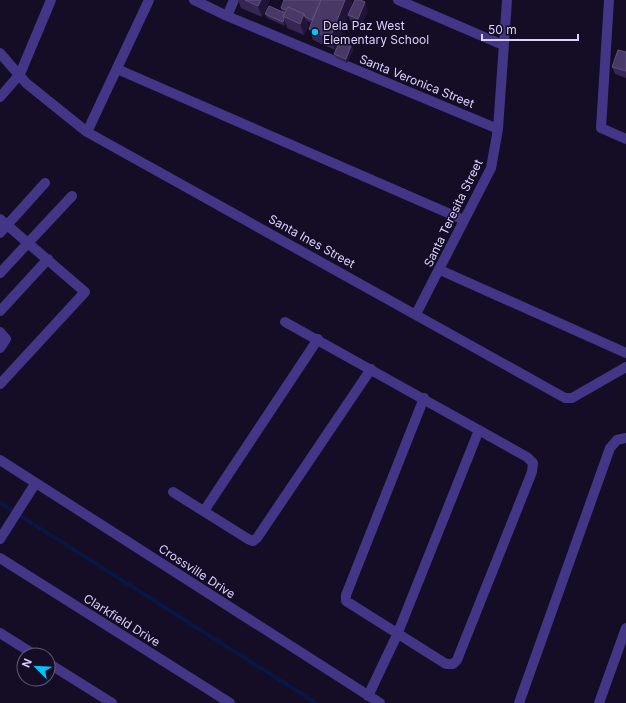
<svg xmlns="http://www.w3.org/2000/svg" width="626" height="703" font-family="Inter,sans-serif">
  <rect width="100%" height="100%" fill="#140d25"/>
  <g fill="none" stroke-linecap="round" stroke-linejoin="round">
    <path stroke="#081644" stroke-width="4" d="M0 503 316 703"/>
    <path stroke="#443686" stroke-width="10" d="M194 0 227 16 498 129
      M398 0 503 45
      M609 0 601 128 626 139
      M227 16 234 0
      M0 53 26 83 87 132 565 398H572L626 367
      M117 69 464 220
      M0 97 20 74 51 0
      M87 132 149 0
      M0 219 85 292 0 384
      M0 233 45 183
      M440 270 626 353
      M0 273 72 196
      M0 311 48 259
      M416 314 491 168 498 129 507 0
      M285 322 527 457 533 463 532 472 457 660 453 664H446L346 601V595L424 398
      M0 332 6 339 0 348
      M0 460 380 703
      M173 492 248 539 253 541 257 538 371 369
      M204 511 318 339
      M0 539 35 484
      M0 558 230 703
      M0 633 35 655
      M48 663 112 703
      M368 696 397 635 479 430
      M519 703 610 448 617 440 626 438
      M599 703 626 628"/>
  </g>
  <path fill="#352654" d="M238 0H270L262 17 241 8Z
    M345 0H351L352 5 335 50 313 40 309 29 311 23 307 21 308 26 304 35 287 28 286 23 285 26 267 18 265 14 282 12 281 8Z
    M368 10 361 27 351 23 348 15Z
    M351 46 353 50 347 63 336 58 334 54Z
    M626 52V78L615 74 612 67Z"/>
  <path fill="#201439" d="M261 0H270L262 17 258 6Z
    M345 0H351L352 5 335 50 330 38Z
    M365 2 368 10 361 27 358 19Z
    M304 14 308 26 304 35 300 24Z
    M284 19 286 23 285 26 283 22Z
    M351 46 353 50 347 63 346 59Z"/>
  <path fill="#473866" stroke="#5e507e" d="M245 0H261L258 6Z
    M284 0H321L312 20 305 17 304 14 288 7 286 10 281 8Z
    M321 0H345L330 38 309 29Z
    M355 0H360L365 2 358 19 348 15Z
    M269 6 285 13 283 16 284 19 283 22 265 14Z
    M288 7 304 14 300 24 283 16Z
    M340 41 351 46 346 59 334 54Z
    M618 50 626 52V71L612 67Z"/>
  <circle fill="#00c3fc" stroke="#140d25" stroke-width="1.5" cx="315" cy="32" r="4"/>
  <g text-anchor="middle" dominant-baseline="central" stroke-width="3" stroke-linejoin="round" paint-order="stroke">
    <g font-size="12" fill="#dcd1ff" stroke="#140d25" text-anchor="start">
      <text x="323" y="25">Dela Paz West<tspan x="323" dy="14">Elementary School</tspan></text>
    </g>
    <g font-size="12" fill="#dcd1ff" stroke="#140d25">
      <text transform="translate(417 81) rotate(22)">Santa Veronica Street</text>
      <text transform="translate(453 213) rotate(-64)">Santa Teresita Street</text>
      <text transform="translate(312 241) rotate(29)">Santa Ines Street</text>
      <text transform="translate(197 571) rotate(33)">Crossville Drive</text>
      <text transform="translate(122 620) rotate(32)">Clarkfield Drive</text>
    </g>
  </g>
  <g transform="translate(36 667) rotate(294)"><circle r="19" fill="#140d25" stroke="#645b7c"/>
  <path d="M0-3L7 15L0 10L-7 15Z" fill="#00c3fc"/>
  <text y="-6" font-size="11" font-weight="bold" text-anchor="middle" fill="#dcd1ff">N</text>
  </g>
  <path d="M482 34v6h96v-6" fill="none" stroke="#dcd1ff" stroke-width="2"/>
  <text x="488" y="34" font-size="12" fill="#dcd1ff" stroke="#140d25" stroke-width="3" paint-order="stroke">50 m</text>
</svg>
